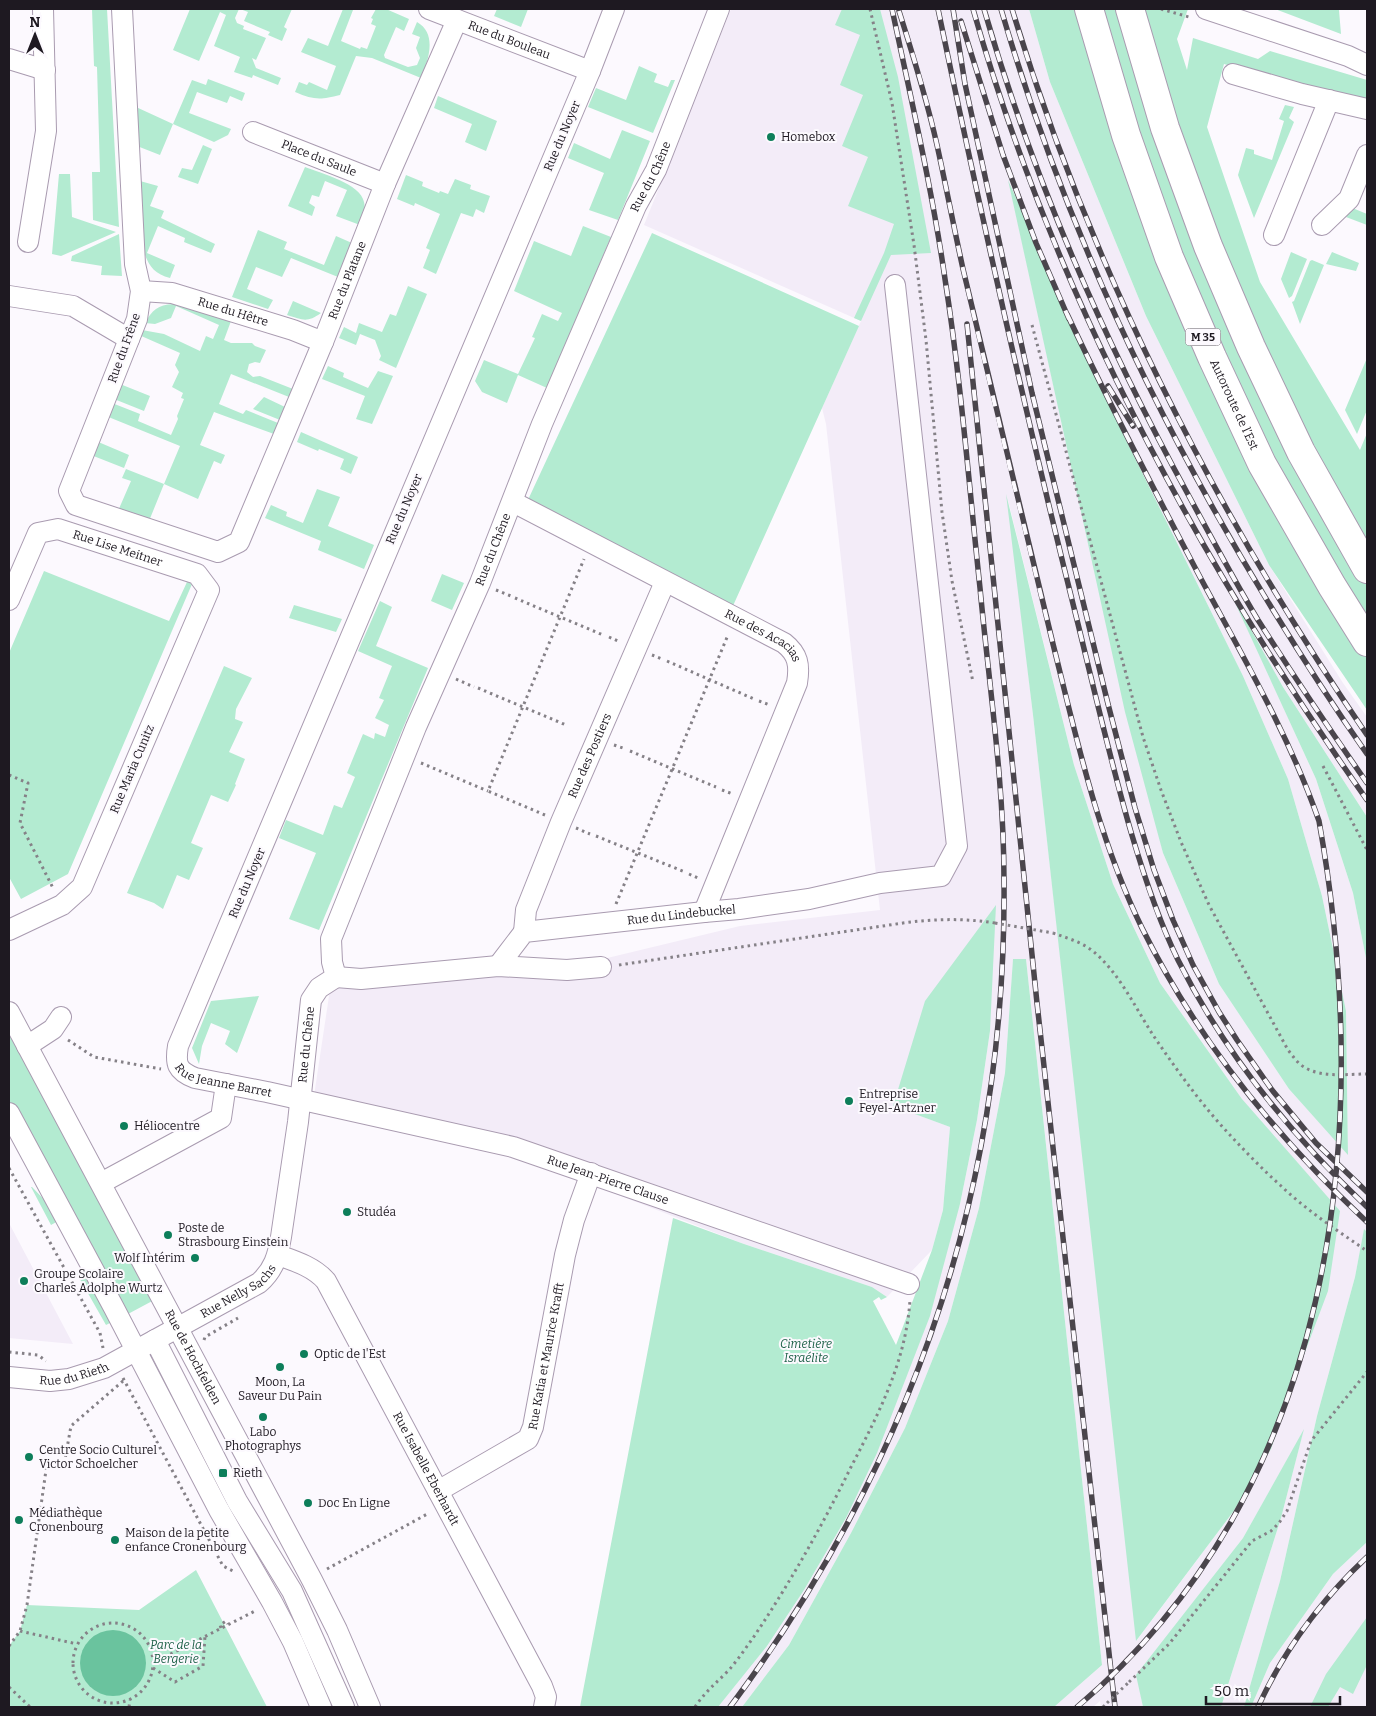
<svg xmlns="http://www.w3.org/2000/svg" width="1376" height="1716" font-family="Bitter,serif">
  <rect width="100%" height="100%" fill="#fcf9fe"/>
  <path fill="#f3ecf8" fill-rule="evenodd" d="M731 9H1029L1050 82 1146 316 1269 565 1343 683 1367 717V817L1283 687 1235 602 1316 779 1353 893 1367 963V1232L1364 1230 1355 1277 1317 1416 1280 1581 1244 1707H1221L1281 1518 1303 1432 1243 1538 1137 1675 1143 1707H1101L1100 1701 1093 1707H1054L1102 1665 1026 959 1013 960 1005 1073 979 1208 948 1321 905 1428 851 1533 789 1645 742 1707H718L767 1646 804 1590 846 1518 960 1204 977 1120 990 1031 893 1106 950 1127 943 1210 932 1250 887 1297 872 1287 744 1244 516 1155 314 1096 332 976 599 960 740 926 880 910 826 424 822 408 861 321 644 225ZM1009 183 1125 438 1243 676 1288 779 1322 896 1346 1011 1348 1154 1289 1089 1219 984 1163 853 1085 529ZM1008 500 1074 765 1113 884 1160 983 1242 1099 1293 1384 1271 1449 1233 1512 1137 1640 1033 715Z
    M9 1223 73 1344 9 1338Z
    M1367 1542V1707H1251L1270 1663 1333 1574Z"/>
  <path fill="#b3ebd1" d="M92 9H107L119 227 93 220 92 172H100L97 67 94 66Z
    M190 9H239L235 18 237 23 244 26 243 29 266 38 256 60 252 58 256 68 281 78 278 85 253 75 252 78 234 72 240 57 214 46 226 15 220 12 199 61 173 50Z
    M240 9H292L284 27 287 29 282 41 268 35 270 32 244 21 248 12Z
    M343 9 353 10 341 41 360 49 361 47 367 49 376 26 371 24 373 19 371 18 376 9H386L409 19 404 31 396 27 384 55 385 58 408 67 417 65 420 58 416 48 420 37 412 34 417 22C438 34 428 61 421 78L372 58 356 56 340 95C320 100 314 100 295 92L299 82 307 85 309 82 327 90 336 66 301 52 308 38 328 46Z
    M497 9H528L521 27 494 16Z
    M842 9H880L898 77 931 253 891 255 861 321 854 318 884 253 894 224 848 206 868 157 842 146 863 95 840 85 860 35 835 25Z
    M1029 9H1188L1177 39 1187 70 1193 38 1258 59 1270 51 1367 80V100L1307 89 1224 64 1207 127 1260 282 1360 450 1367 433V710L1269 565 1146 316 1050 82Z
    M1275 9 1339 10 1341 34Z
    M639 66 657 74 654 82 668 87 671 80H675L653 133 588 107 596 88 626 100Z
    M208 79 245 93 242 101 230 96 227 103 197 92 189 113 231 129 228 135 214 142 173 124 160 155 137 146 136 107 173 124 192 80 206 85Z
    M438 96 497 121 486 151 465 142 472 124 434 108Z
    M1285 105 1294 107 1289 118 1294 122 1254 218 1238 175 1246 148 1254 150V154L1272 160 1284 121 1279 119Z
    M622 130 650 141 618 220 589 210 604 173 568 158 574 143 610 159Z
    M203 145 212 149 198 184 178 177 182 168 192 170Z
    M305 167C321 173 361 184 364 202 366 210 363 218 360 225L336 216 347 190 325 181 319 197 312 195 309 203 315 207 312 216 288 206Z
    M59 174H70L72 217 116 232 61 256 52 254Z
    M406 175 423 182 422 186 439 193 440 191 448 194 455 179 471 185 470 189 490 196 484 213 476 209 473 217 461 213 436 274 423 268 430 250 426 248 440 214 415 203 414 206 397 199Z
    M1008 180 1125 438 1243 676 1288 779 1322 896 1346 1011 1348 1155 1289 1089 1219 984 1163 853 1125 712Z
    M140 181 158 186 150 206 164 211 161 218 215 244 211 253 184 242 185 238 158 226 147 253 175 265 170 278C155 274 149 267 144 252Z
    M1350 207 1367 214V225L1346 217Z
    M583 226 611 237 547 388 518 375 507 403 482 392 475 381 484 360 518 374 535 338 532 337 542 314 558 321 562 313 514 291 534 241 571 256Z
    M258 230 287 242 284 249 324 265 336 236 352 243 338 277 291 258 282 277 256 267 247 289 273 300 268 309 232 297Z
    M652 233 859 326 732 608 527 502Z
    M119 234 122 276 101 275 102 266 71 261 72 256Z
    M1291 252 1307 259 1292 296 1289 298 1281 279Z
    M1332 252 1359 263 1356 271 1326 264Z
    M1312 260 1324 265 1300 324 1292 302 1294 301 1310 261Z
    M408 286 427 294 396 368 379 360 381 356 375 340 360 334 356 345 339 338 344 327 356 333 359 323 382 332 390 314 396 316Z
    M293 301 321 313C307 323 303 320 287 315Z
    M173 304 231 321 224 340 231 343H252L255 346 266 350 260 363 255 362 249 364 247 372 253 377 260 376 293 389 289 397 231 374 219 404 243 414 246 410 278 423 274 434 214 412 200 445 225 455 221 464 214 461 198 499 164 484 149 521 118 511 131 481 122 478 126 469 164 484 180 446 106 416 112 403 140 414 138 421 171 435 178 419 177 416 184 399 181 398 183 393 172 387 179 372 175 365 180 353 139 335 142 330 164 334 200 351 206 336 213 339 219 325 176 306 171 318 155 324 145 323C152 310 158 305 173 304Z
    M1367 358V410L1357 434 1345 410Z
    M328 366 344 373 343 377 368 388 378 371 393 376 372 424 356 419 365 396 322 379Z
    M120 384 150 396 144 411 114 399Z
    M264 397 285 407 280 420 253 409Z
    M301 432 358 457 351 474 340 469 344 459 319 449 318 451 297 442Z
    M96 441 129 455 124 468 91 455Z
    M317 489 340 497 328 526 374 545 364 569 318 550 321 541 265 518 271 505 287 512 286 516 303 523Z
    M1006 494 1074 765 1113 884 1160 983 1242 1099 1340 1211 1328 1291 1293 1384 1271 1449 1233 1512 1136 1641 1033 715Z
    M44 571 169 621 187 582 192 584 68 874 21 899 9 877V653Z
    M442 574 464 583 452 610 431 601Z
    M1231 594 1283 687 1367 817V963L1353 893 1316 779Z
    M380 601 392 607 376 646 428 668 319 930 289 919 316 853 279 838 286 820 323 835 334 805 342 808 355 777 347 773 363 734 374 739 375 733 385 737 389 725 375 718 384 700 379 698 392 666 358 651Z
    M294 605 342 619 336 632 289 618Z
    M224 666 252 678 236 709 235 719 243 722 229 752 245 759 235 784 236 785 228 802 211 795 191 843 203 848 189 880 177 875 163 909 154 903 127 893Z
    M996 905 990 1031 977 1120 960 1204 930 1316 877 1453 846 1518 804 1590 767 1646 718 1707H580L673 1218 744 1244 872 1287 887 1297 881 1300 879 1297 873 1301 896 1345 932 1250 943 1210 950 1127 893 1106 925 1001Z
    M1013 959H1026L1102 1665 1054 1707H742L789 1645 851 1533 905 1428 948 1321 979 1208 1005 1073Z
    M259 996 237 1053 225 1044 230 1031 211 1023 202 1046 199 1064 192 1048 211 1001Z
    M9 1033 156 1299 128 1314 86 1244 9 1102Z
    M31 1187H32L56 1212 60 1220 51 1225Z
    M1364 1229 1367 1232V1542L1333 1574 1270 1663 1251 1707H1244L1280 1581 1317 1416 1355 1277Z
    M87 1269 112 1322 106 1325 77 1274Z
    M1304 1429 1281 1518 1221 1707H1143L1136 1675 1243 1538Z
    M196 1570 267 1707H9V1646L20 1631 27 1605 139 1610Z
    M1367 1617V1665L1353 1694 1340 1687 1328 1707H1310L1326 1674Z"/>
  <path fill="#6ac39e" d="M80 1663a33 33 0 1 1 66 0a33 33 0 1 1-66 0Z"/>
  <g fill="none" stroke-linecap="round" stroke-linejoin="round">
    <g stroke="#a99bb0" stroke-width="22">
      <g id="minor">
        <path id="s1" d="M122 9 135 264 141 291 137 319 69 491 76 505 218 552 239 542 323 342 385 184 457 20"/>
        <path id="s2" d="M429 9 590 71"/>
        <path id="s3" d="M614 9 590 71 178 1046C175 1064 177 1071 195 1078L267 1092 513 1147 909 1284"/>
        <path d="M1206 9 1348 56 1367 65"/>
        <path d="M9 59 45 70"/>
        <path d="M1233 74 1302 94 1367 109"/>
        <path id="s4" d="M253 132 385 184"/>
        <path d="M1322 225 1349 199 1367 155"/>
        <path d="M1274 235 1329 100"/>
        <path d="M28 242 46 131 43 9"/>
        <path id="s5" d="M141 291 172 293 293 330 323 342"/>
        <path d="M9 296 73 306 129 339"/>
        <path id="s6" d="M513 502 784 643C798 654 800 665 797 683L704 912"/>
        <path id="s7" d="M9 600 38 533 58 529 197 574 209 590 82 887 62 905 9 930"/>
        <path id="s8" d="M524 932 526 910 561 822 665 582"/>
        <path id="s9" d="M498 966 524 932 704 912 739 909 809 899 880 883 941 876 957 846 895 285"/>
        <path d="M336 977 361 979 498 966 567 970 601 967"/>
        <path id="s10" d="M9 1012 312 1580 337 1630 370 1707"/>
        <path d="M27 1046 53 1029 61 1017"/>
        <path d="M9 1113 114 1308 219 1510 272 1602 293 1642 321 1707"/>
        <path d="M101 1183 221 1118 226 1084"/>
        <path id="s11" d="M278 1255C295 1261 314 1267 326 1281L542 1686 546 1697 544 1707"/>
        <path d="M155 1340 237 1501 292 1591 344 1707"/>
        <path id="s12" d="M9 1377 50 1381 69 1379 104 1368 259 1283C274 1270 278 1255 281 1237L298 1122 311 1000 319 988 336 977 332 962 331 939 416 727 480 583 542 424 636 206 656 170 719 9"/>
        <path id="s13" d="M438 1491 528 1439 533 1427 565 1255 574 1220 591 1173"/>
      </g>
    </g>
    <g stroke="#a99bb0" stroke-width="30">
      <g id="highway">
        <path id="s14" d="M1089 9 1126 135 1169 257 1212 357 1262 464 1332 586 1367 642"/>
        <path d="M1130 9 1165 128 1208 246 1251 347 1301 452 1367 569"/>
      </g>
    </g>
    <path stroke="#858187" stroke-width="3" stroke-dasharray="2.5 4" stroke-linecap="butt" d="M870 9 892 103 914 245 926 340 942 512 952 581 973 682
      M1161 9 1189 17
      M1032 325 1143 737 1161 790 1181 842 1209 905 1288 1050C1293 1056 1297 1063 1304 1067 1321 1078 1348 1074 1367 1074
      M496 590 511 596
      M515 598 603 635
      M609 637 620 642
      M652 655 662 659
      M667 661 754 699
      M456 679 474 687
      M478 688 566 725
      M759 701 770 705
      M614 745 626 749
      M630 751 716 787
      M421 763 488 791
      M1323 766 1367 850
      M9 775 28 783 20 823 53 888
      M722 790 733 794
      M545 815 488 791 584 559
      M576 828 590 834
      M596 836 685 872
      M689 874 698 878
      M616 904 728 635
      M1053 933C1067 938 1082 942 1094 952 1119 973 1135 1007 1153 1035 1176 1069 1201 1104 1229 1134 1245 1151 1262 1169 1280 1185 1306 1210 1338 1231 1367 1251
      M619 965 903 923C934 919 964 918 995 923
      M68 1040 94 1057 161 1069
      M9 1168 100 1333 103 1348
      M204 1340 205 1337 238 1318
      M9 1352 38 1355 46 1361
      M123 1378 223 1566 233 1571
      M327 1569 429 1513
      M73 1663a40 40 0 1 1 80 0a40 40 0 1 1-80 0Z
      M221 1628 220 1625 226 1621 228 1624
      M20 1631 77 1644
      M9 1646 20 1631 27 1605 47 1463 64 1465 71 1426 123 1381
      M153 1663 257 1610
      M153 1668 175 1682 203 1666 205 1636
      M1129 1682 1169 1644 1252 1541 1271 1531 1279 1523 1287 1511 1291 1499 1311 1441 1367 1372
      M9 1687 30 1707
      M129 1707 130 1700
      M695 1707C704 1693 716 1683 728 1671 737 1661 745 1649 753 1638 790 1583 822 1526 851 1467 879 1413 906 1361 910 1300
      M1103 1707 1107 1703"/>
    <use href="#minor" stroke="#fff" stroke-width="20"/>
    <use href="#highway" stroke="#fff" stroke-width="28"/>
    <g stroke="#4a454c" stroke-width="5.5">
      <path id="rail" d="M938 9C981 215 1027 420 1078 624 1095 693 1111 763 1131 832 1144 876 1158 919 1178 960 1225 1054 1291 1135 1367 1207
        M953 9 965 84 1032 393 1108 704 1135 808 1154 870 1173 920 1193 965 1219 1012 1237 1040 1272 1090 1316 1143 1367 1192
        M973 9C1054 294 1197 559 1367 800
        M984 9C1033 179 1105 343 1190 498 1212 539 1234 580 1258 620 1293 675 1330 730 1367 783
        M1001 9C1063 221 1157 422 1273 610 1303 659 1334 707 1367 754
        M1012 9C1091 269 1214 511 1367 735
        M899 11C913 55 927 100 937 145 946 186 954 228 963 269 992 394 1022 519 1053 644 1077 740 1098 838 1142 928 1197 1039 1277 1138 1367 1222
        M961 21 1003 155 1036 243 1069 319
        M1067 314C1109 403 1154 490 1200 577 1243 657 1289 735 1319 821 1376 1138 1333 1491 1077 1707
        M967 324 1037 1003 1115 1707
        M1108 386 1133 426
        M730 1707C913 1462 1007 1186 1004 880 1004 782 989 685 980 588 969 485 961 381 945 279 932 188 911 99 892 9
        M1258 1707C1284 1650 1321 1600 1367 1557"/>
    </g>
    <use href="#rail" stroke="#fcf9fe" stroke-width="4" stroke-dasharray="11" stroke-linecap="butt"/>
    <path stroke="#858187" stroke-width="3" stroke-dasharray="2.5 4" stroke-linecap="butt" d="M995 923 1053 933
      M1107 1703 1129 1682"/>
  </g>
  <g fill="#0d7e5a" stroke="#fcf9fe" stroke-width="2">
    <circle cx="771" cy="137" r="5"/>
    <circle cx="849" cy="1101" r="5"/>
    <circle cx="124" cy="1126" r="5"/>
    <circle cx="347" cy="1212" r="5"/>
    <circle cx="168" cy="1235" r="5"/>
    <circle cx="195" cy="1258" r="5"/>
    <circle cx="24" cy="1281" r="5"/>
    <circle cx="304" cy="1354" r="5"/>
    <circle cx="280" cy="1367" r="5"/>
    <circle cx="263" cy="1417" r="5"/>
    <circle cx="29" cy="1457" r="5"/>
    <rect x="218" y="1468" width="10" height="10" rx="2.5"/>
    <circle cx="308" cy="1503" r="5"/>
    <circle cx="19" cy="1520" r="5"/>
    <circle cx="115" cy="1540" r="5"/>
  </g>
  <g text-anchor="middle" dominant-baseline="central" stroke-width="4" stroke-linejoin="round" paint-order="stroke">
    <rect fill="#fcf9fe" stroke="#615c63" stroke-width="1" x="1185.5" y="328.5" width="35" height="17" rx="4"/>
    <g font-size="11" font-weight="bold" fill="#1e1921">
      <text x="1203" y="337">M 35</text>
    </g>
    <g font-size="12" fill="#1e1921" stroke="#fcf9fe">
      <text stroke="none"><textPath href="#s2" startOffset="86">Rue du Bouleau</textPath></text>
      <text transform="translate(562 136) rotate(-67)">Rue du Noyer</text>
      <text stroke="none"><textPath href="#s4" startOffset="71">Place du Saule</textPath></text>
      <text stroke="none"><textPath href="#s12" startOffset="1465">Rue du Chêne</textPath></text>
      <text stroke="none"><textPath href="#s1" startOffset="968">Rue du Platane</textPath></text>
      <text stroke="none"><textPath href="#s5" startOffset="95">Rue du Hêtre</textPath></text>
      <text transform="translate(124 348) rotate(-70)">Rue du Frêne</text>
      <text stroke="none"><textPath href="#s14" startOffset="422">Autoroute de l’Est</textPath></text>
      <text transform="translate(404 509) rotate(-67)">Rue du Noyer</text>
      <text stroke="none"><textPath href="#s7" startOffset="156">Rue Lise Meitner</textPath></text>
      <text stroke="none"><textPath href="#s12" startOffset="1060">Rue du Chêne</textPath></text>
      <text stroke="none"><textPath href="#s6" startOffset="284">Rue des Acacias</textPath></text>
      <text stroke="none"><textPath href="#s8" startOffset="189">Rue des Postiers</textPath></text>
      <text transform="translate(132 769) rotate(-67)">Rue Maria Cunitz</text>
      <text transform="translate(247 883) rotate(-67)">Rue du Noyer</text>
      <text stroke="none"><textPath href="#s9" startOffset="201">Rue du Lindebuckel</textPath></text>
      <text stroke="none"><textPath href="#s12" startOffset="520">Rue du Chêne</textPath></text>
      <text stroke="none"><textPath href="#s3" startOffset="1194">Rue Jeanne Barret</textPath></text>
      <text stroke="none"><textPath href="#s3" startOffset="1592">Rue Jean-Pierre Clause</textPath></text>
      <text stroke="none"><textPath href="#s12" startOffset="252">Rue Nelly Sachs</textPath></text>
      <text stroke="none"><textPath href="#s13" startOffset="189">Rue Katia et Maurice Krafft</textPath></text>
      <text stroke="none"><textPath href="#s10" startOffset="391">Rue de Hochfelden</textPath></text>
      <text stroke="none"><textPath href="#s12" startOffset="66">Rue du Rieth</textPath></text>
      <text stroke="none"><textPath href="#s11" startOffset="268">Rue Isabelle Eberhardt</textPath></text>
    </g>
    <g font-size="12" fill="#1e1921" stroke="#fcf9fe" text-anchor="start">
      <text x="781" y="137">Homebox</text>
      <text x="859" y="1094">Entreprise<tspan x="859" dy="14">Feyel-Artzner</tspan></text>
      <text x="134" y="1126">Héliocentre</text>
      <text x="357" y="1212">Studéa</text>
      <text x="178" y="1228">Poste de<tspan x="178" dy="14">Strasbourg Einstein</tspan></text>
      <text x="185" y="1258" text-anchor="end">Wolf Intérim</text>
      <text x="34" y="1274">Groupe Scolaire<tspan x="34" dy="14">Charles Adolphe Wurtz</tspan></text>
      <text x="314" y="1354">Optic de l'Est</text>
      <text x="280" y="1382" text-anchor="middle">Moon, La<tspan x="280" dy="14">Saveur Du Pain</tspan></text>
      <text x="263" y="1432" text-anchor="middle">Labo<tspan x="263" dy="14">Photographys</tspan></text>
      <text x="39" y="1450">Centre Socio Culturel<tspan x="39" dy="14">Victor Schoelcher</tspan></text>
      <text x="233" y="1473">Rieth</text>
      <text x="318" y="1503">Doc En Ligne</text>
      <text x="29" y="1513">Médiathèque<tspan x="29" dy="14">Cronenbourg</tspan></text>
      <text x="125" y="1533">Maison de la petite<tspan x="125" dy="14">enfance Cronenbourg</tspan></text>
    </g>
    <g font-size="12" font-style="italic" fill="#1c6047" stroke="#fcf9fe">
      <text x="806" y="1344">Cimetière<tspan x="806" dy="14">Israélite</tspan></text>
      <text x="176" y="1645">Parc de la<tspan x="176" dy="14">Bergerie</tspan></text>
    </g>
  </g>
  <rect width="1376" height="1716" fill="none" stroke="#1e1921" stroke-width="20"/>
  <g transform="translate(35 35)" stroke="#fcf9fe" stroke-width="4" paint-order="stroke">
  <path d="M0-4L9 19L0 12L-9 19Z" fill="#1e1921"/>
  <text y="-8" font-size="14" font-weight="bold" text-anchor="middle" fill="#1e1921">N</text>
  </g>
  <path d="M1206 1696v8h134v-8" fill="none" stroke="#1e1921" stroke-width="2.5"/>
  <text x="1214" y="1696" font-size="15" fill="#1e1921" stroke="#fcf9fe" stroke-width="4" paint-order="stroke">50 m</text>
</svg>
